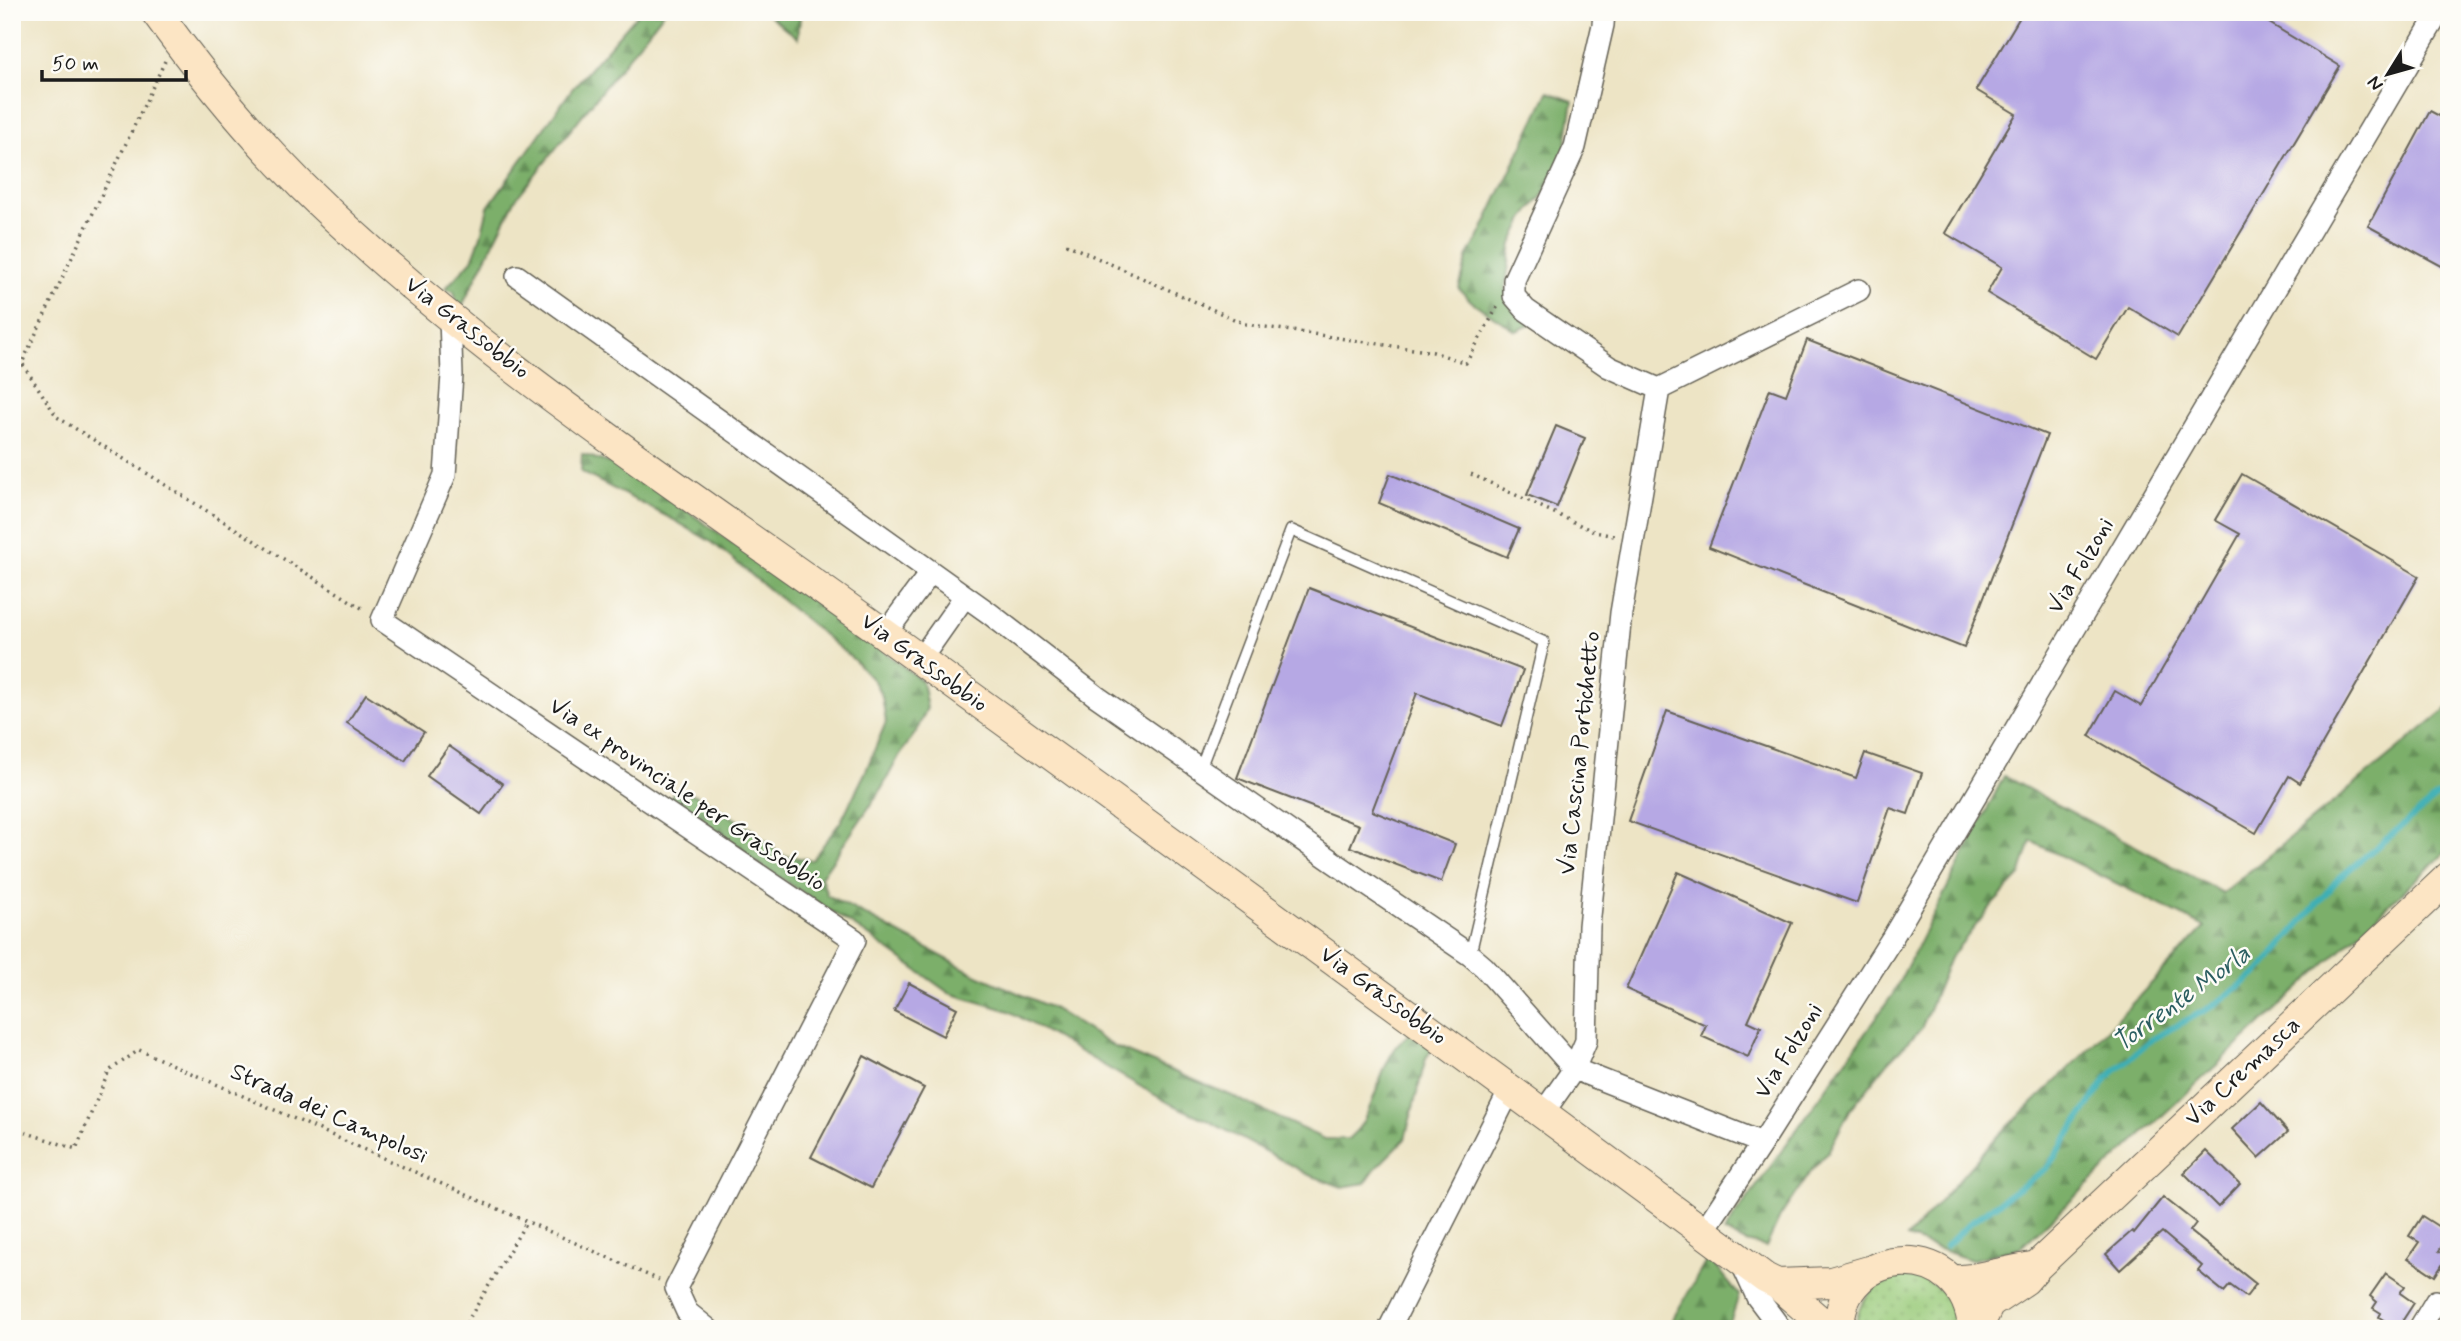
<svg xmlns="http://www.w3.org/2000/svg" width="2461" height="1341" font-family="Mynerve,sans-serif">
  <defs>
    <pattern id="grass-dots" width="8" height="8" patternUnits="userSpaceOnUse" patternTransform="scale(1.75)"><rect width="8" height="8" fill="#9acb7a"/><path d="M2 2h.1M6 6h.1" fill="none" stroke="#84ae69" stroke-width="1.8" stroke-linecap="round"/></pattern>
    <pattern id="forest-firs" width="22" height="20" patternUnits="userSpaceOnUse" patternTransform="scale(1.75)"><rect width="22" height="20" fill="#7baf6a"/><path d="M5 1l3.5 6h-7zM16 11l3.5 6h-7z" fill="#648e56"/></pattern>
  </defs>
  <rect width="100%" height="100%" fill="#fdfcf7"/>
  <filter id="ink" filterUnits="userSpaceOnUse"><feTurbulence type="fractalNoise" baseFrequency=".0143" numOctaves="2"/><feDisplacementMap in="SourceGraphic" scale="14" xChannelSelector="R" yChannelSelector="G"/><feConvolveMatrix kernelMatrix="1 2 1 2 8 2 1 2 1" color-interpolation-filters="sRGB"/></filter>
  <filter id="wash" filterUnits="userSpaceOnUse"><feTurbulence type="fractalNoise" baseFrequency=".00686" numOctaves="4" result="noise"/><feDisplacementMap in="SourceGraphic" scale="28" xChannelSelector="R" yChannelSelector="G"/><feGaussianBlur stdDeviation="1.57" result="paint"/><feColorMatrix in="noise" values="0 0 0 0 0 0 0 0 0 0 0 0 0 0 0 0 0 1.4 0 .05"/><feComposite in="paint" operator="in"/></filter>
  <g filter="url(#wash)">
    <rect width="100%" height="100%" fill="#ede4c5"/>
    <path fill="url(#grass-dots)" stroke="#5b744b" stroke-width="2" d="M1901 1276 1923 1278 1950 1297 1960 1329H1856C1856 1301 1875 1282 1901 1276Z"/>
    <path fill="url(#forest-firs)" stroke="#4c6643" stroke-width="2" d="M639 12H664L515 200 459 312 454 291 445 289 472 260 481 236 488 207 572 89Z
      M765 12H796L800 18 798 38Z
      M1548 92 1573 101 1565 151 1545 192 1524 219 1512 244 1505 290 1532 324 1516 331 1472 302 1459 289 1468 255 1478 239Z
      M582 454 627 469 839 617 922 681 927 708 916 732 899 756 881 790 821 877 827 895 975 974 1052 1008 1115 1047 1230 1095 1324 1139H1348C1352 1135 1357 1131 1360 1126 1379 1099 1381 1052 1411 1033L1433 1048 1426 1058 1405 1139 1375 1169 1365 1183 1342 1187 1307 1174 1209 1121 1171 1104 1009 1011 949 993 866 934 667 804 674 790 696 795 726 813 751 829 781 855 812 860 841 821 865 773 886 722 882 696 874 681 854 660 713 543 672 519 581 472Z
      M2449 707V849L2021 1247 1971 1260 1907 1238 1993 1141 2084 1054 2205 927 2031 841 2020 876 1994 903 1950 958 1921 1029 1889 1061 1850 1110 1828 1152 1810 1172 1780 1217 1766 1247 1746 1242 1724 1232 1893 994 2004 776 2223 893Z
      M1708 1258 1739 1295 1728 1329H1667Z"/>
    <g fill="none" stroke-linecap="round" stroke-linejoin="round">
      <path stroke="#3dafb5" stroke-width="6" d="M1946 1246 1971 1222 2047 1168 2107 1078 2152 1039 2211 1007 2258 973 2339 878 2449 787"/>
    </g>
    <g id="blocks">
      <path fill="#b6a8e4" d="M2023 12H2251L2340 66 2178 337 2128 307 2096 359 1987 293 2002 267 1945 233 2016 114 1976 90Z
        M2430 111 2449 121V270L2368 226Z
        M1807 340 2047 435 1964 648 1709 547 1770 389 1786 395Z
        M1556 426 1585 438 1557 507 1527 495Z
        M1390 474 1519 529 1507 557 1379 503Z
        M2242 474 2419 576 2300 783 2289 776 2256 833 2089 736 2115 691 2141 706 2240 534 2215 520Z
        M1309 588 1523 670 1502 726 1417 693 1372 811 1455 844 1441 882 1350 847 1359 825 1237 778Z
        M366 694 424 732 405 761 347 723Z
        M1667 711 1856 778 1865 753 1922 773 1908 814 1890 808 1857 903 1628 821Z
        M449 746 503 784 481 814 427 776Z
        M1678 872 1792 923 1748 1021 1761 1027 1748 1057 1701 1036 1706 1025 1626 989Z
        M909 983 957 1008 943 1036 894 1011Z
        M864 1056 924 1088 871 1188 811 1157Z
        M2261 1102 2288 1132 2259 1158 2232 1129Z
        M2206 1151 2240 1184 2218 1207 2184 1173Z
        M2163 1197 2196 1223 2190 1231 2256 1284 2246 1297 2230 1285 2224 1292 2198 1271 2202 1266 2162 1232 2120 1270 2106 1254 2132 1231 2134 1233Z
        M2422 1216 2447 1232 2444 1236 2447 1238 2439 1251 2448 1256 2435 1276 2408 1258 2419 1242 2409 1236Z
        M2386 1273 2405 1286 2400 1293 2414 1303 2397 1329 2379 1317 2381 1313 2373 1308 2377 1302 2370 1296Z"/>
    </g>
  </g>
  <g filter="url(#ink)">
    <use href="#blocks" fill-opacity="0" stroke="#656257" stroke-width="2"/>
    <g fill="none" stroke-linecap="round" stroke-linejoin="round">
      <g stroke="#656257" stroke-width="13">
        <path id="lane" d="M1200 769 1291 530 1544 642 1470 955"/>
      </g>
      <g stroke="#656257" stroke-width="24">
        <path id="street" d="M517 276 989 613 1096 696 1332 861 1470 955 1484 967 1574 1069 1762 1143
          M450 318 452 375 445 475 382 620 855 940 676 1288 687 1312 708 1329
          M1659 389 1859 290
          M885 634 931 572
          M920 660 965 596
          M1543 1113 1574 1069 1586 1041 1589 926 1621 613 1659 389 1609 367 1526 310 1514 296V280L1575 147 1603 25 1604 12
          M1703 1232 1762 1143 1891 940 2439 12
          M1741 1262 1757 1297 1781 1329
          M1389 1329 1511 1088
          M2419 1329 2436 1301"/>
      </g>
      <g stroke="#656257" stroke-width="32">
        <path id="secondary" d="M156 12C198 70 251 135 302 186 479 360 690 493 890 638 1183 850 1475 1062 1765 1278L1777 1284 1829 1329
          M1953 1281 1972 1279 2037 1266
          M1777 1284 1831 1282 1869 1271
          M1839 1329C1840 1241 1967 1238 1973 1329
          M1977 1329 1989 1304 2025 1280 2037 1266 2449 877"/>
      </g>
      <path stroke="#656257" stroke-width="3.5" stroke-dasharray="2 5" stroke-linecap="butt" d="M165 61 22 363 57 417 365 610
        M1066 244 1245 324 1433 352 1466 363 1498 306
        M12 357 22 363
        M1471 474 1595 532 1614 536
        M12 1128 76 1149 109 1071 139 1050 659 1280
        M463 1329 527 1221"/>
      <use href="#lane" stroke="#fff" stroke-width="10"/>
      <use href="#street" stroke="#fff" stroke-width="21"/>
      <use href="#secondary" stroke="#fce5c4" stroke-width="30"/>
    </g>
  </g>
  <g text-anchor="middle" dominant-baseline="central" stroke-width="5" stroke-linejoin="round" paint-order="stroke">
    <g font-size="24" fill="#1c1c1c" stroke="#fdfcf7">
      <text transform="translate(467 328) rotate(38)">Via Grassobbio</text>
      <text transform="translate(2081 566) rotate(-59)">Via Folzoni</text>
      <text transform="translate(924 663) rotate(36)">Via Grassobbio</text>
      <text transform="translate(1580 753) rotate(-84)">Via Cascina Portichetto</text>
      <text transform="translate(687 795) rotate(34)">Via ex provinciale per Grassobbio</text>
      <text transform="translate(1383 996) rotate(36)">Via Grassobbio</text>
      <text transform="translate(1789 1051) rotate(-58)">Via Folzoni</text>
      <text transform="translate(2243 1072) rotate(-43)">Via Cremasca</text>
      <text transform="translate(329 1114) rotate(24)">Strada dei Campolosi</text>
    </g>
    <g font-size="26" font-style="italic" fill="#2b5e61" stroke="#fdfcf7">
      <text transform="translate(2182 999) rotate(-36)">Torrente Morla</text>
    </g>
  </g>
  <rect width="2461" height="1341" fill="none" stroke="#fdfcf7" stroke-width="42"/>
  <g transform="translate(2388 74) rotate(233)" stroke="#fdfcf7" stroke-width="5" paint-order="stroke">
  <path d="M0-5L12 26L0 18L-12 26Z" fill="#1c1c1c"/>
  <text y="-10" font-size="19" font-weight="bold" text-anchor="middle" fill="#1c1c1c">N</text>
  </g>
  <path d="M42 70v10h144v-10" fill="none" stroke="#1c1c1c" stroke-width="3.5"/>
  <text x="52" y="70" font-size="21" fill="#1c1c1c" stroke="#fdfcf7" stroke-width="5" paint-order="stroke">50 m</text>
</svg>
